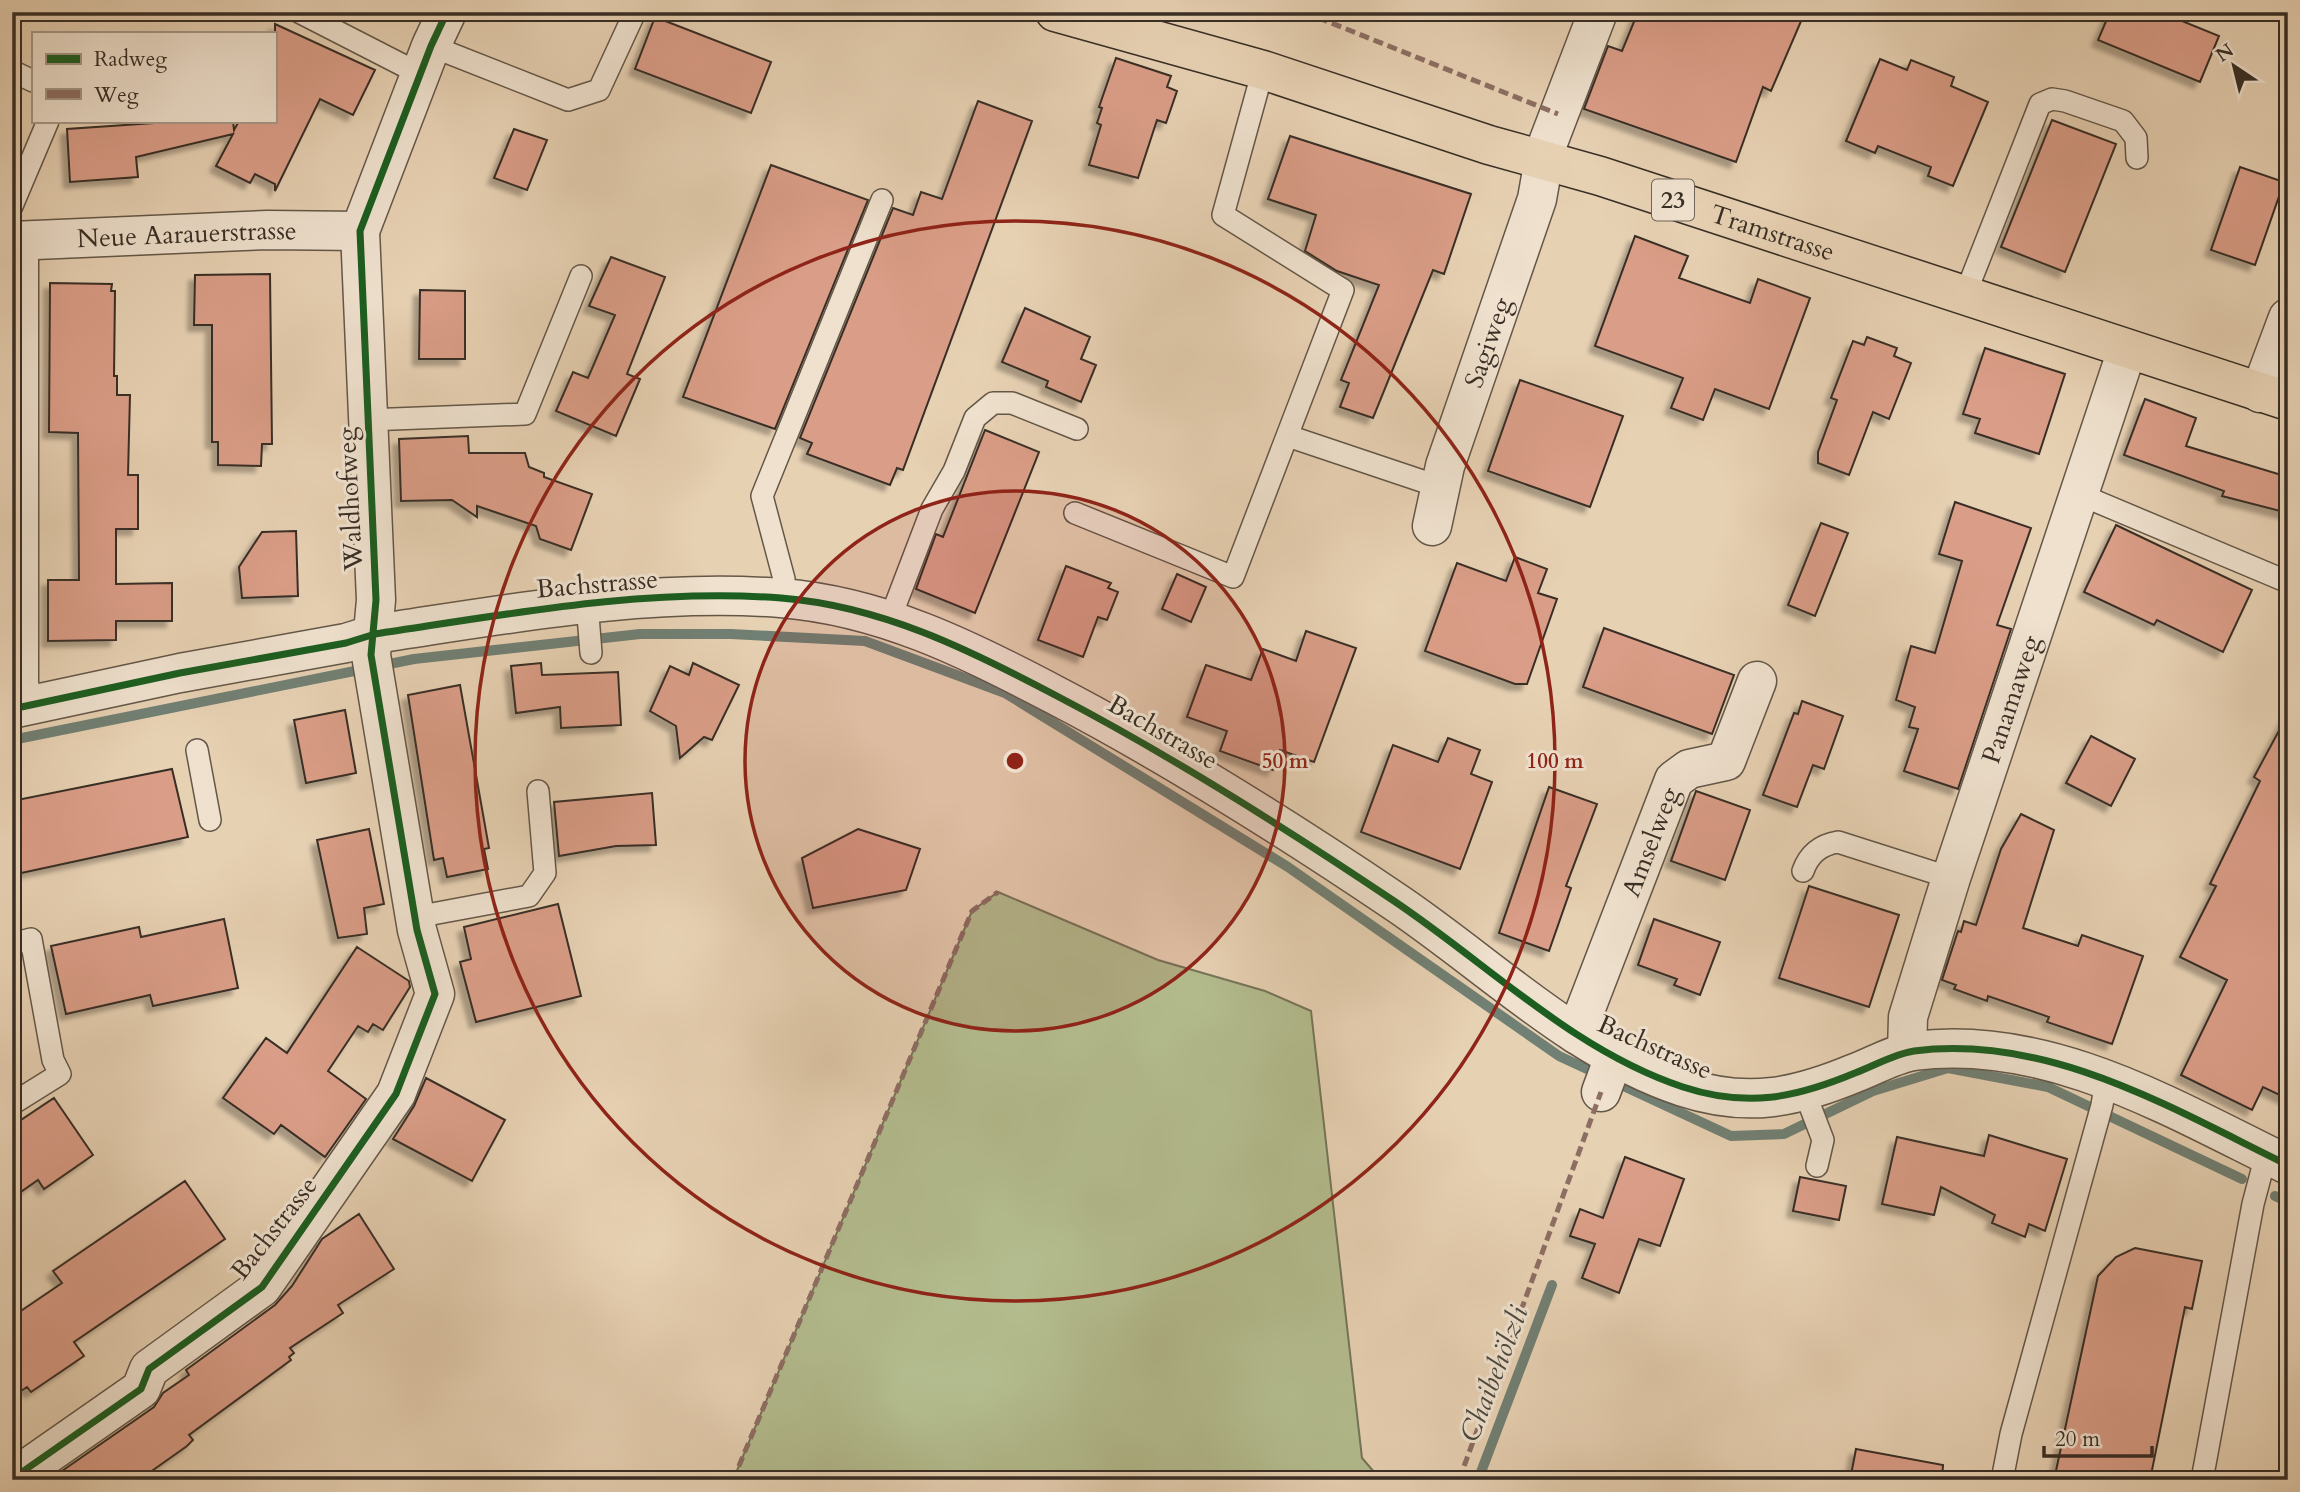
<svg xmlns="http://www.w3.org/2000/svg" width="2300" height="1492" font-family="Cardo,serif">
  <defs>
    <filter id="shadow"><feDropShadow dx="-6" dy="6" stdDeviation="2" flood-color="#0004"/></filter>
  </defs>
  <rect width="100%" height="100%" fill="#e7d1b3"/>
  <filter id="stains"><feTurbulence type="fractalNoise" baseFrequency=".00286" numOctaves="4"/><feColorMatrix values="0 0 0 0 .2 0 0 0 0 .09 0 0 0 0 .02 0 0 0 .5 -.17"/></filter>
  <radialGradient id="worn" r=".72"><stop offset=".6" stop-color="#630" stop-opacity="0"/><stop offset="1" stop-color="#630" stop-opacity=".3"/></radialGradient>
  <path fill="#b3bc8e" stroke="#76755a" stroke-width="2" d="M998 892 1158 960 1265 991 1311 1011 1362 1458 1381 1480H733L972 911Z"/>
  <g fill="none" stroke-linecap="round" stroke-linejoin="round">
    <path stroke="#718074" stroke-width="10" d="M12 740 414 659 640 634H731L865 641 1005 693 1288 867 1559 1056 1731 1136 1784 1134 1873 1091 1948 1068 2048 1087 2242 1179
      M2275 1196 2288 1202
      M1478 1480 1552 1285"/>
  </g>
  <path fill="#da9d87" stroke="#382e25" stroke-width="2" filter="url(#shadow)" d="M1638 12H1805L1771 91 1763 87 1736 162 1584 109 1608 46 1622 51Z
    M2110 12H2160L2219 36 2200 82 2098 40Z
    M655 17 771 62 751 113 635 69Z
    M275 24 375 70 353 115 320 99 275 191V184L255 174 250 183 216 166 233 134 136 157 138 177 70 182 67 129 184 121H233L234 130 239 121H275Z
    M1116 58 1171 76 1167 87 1177 91 1166 123 1157 120 1138 178 1089 165 1101 125 1097 123 1102 108 1099 107Z
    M1880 59 1907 70 1911 60 1954 77 1951 86 1988 102 1953 186 1928 176 1931 167 1878 146 1875 153 1846 141Z
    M978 101 1032 121 903 470 897 468 890 485 807 454 812 443 800 438 893 208 913 215 921 192 942 199Z
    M2052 120 2116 144 2065 272 2001 247Z
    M514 129 547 140 527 190 494 178Z
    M1290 136 1471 194 1444 274 1433 270 1373 418 1340 407 1349 383 1341 380 1379 285 1337 271 1305 251 1316 215 1268 199Z
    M771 165 868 200 775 429 683 397Z
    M2240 167 2284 182 2255 265 2211 250Z
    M1635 236 1688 256 1679 278 1750 303 1758 279 1810 298 1769 409 1715 389 1703 420 1671 408 1683 378 1595 346Z
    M611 257 665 277 627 374 640 379 616 436 556 411 573 372 588 378 615 315 589 306Z
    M270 274 272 444H262L261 466 218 465V442H212V325H194L195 275Z
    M50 283 112 284 111 291H115L114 376H117V395H130L128 475H138V529H116V584L172 583V621H116V640L48 641V580H79L78 433 49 432Z
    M420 290 465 291V359H419Z
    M1025 308 1090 337 1081 359 1096 365 1081 402 1046 387 1048 381 1002 362Z
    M1867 337 1897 348 1894 356 1911 363 1889 419 1873 412 1849 475 1818 463V452L1837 400 1831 398 1853 341 1864 345Z
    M1985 348 2065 374 2039 454 1975 433 1980 419 1963 414Z
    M1520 380 1623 416 1590 507 1488 471Z
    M2145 399 2196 418 2186 446 2288 477V513L2222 496 2224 491 2124 455Z
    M985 430 1039 452 975 613 916 589 936 534 943 537Z
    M468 436 469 453H525L529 467 544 473V477L592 494 571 550 540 539 536 526 477 506V517L452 500 401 501 399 439Z
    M1955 502 2031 528 1997 625 2011 629 1958 789 1904 771 1918 729 1909 727 1915 707 1896 700 1911 646 1935 653 1962 561 1939 554Z
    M1821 523 1848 533 1815 616 1788 605Z
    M2116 525 2252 590 2223 652 2157 620 2154 625 2084 592Z
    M296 531 298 596 242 598 239 567 262 532Z
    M1515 557 1547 569 1538 593 1557 599 1527 684H1515L1425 651 1457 563 1506 581Z
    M1066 566 1111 583 1108 588 1118 592 1107 620 1098 617 1083 657 1038 640Z
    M1177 574 1206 587 1191 622 1162 609Z
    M1604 628 1734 675 1712 734 1583 687Z
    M1306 631 1356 648 1314 762 1280 750 1273 770 1220 751 1227 731 1187 717 1206 665 1251 680 1263 649 1296 661Z
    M541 663 542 675 618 672 621 725 561 728 560 707 516 713 511 666Z
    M693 663 739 685 712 740 704 737 680 758 676 726 650 711 670 666 689 675Z
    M460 685 489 848 484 849 488 869 447 877 443 858 434 860 408 695Z
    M1802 701 1843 716 1824 769 1813 765 1797 807 1763 795 1794 713 1798 714Z
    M345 710 356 773 306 783 294 720Z
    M2288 714V1099L2263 1087 2252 1110 2181 1075 2227 980 2180 957 2216 886 2210 884 2260 781 2254 777Z
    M2091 736 2135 759 2111 806 2066 783Z
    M1448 738 1480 750 1471 774 1492 782 1460 869 1361 832 1393 745 1438 762Z
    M172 769 188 837 12 875V801Z
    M1549 787 1597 804 1566 886 1571 888 1549 951 1499 933Z
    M1696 791 1750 810 1725 880 1671 861Z
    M652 793 656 845 616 846 559 856 554 802Z
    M2021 814 2054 830 2023 928 2078 946 2082 935 2143 956 2112 1044 2047 1022 2049 1017 1988 996 1987 1001 1954 989 1956 985 1942 980 1958 931 1961 932 1964 921 1976 925 2001 849Z
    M369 829 384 904 364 908 367 934 338 938 317 840Z
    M858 829 920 849 906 890 813 908 802 858Z
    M1809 886 1899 915 1869 1007 1779 978Z
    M558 904 581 996 476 1022 460 962 471 959 464 927Z
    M224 919 238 988 153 1006 150 995 66 1014 51 946 139 927 141 937Z
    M1654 919 1720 942 1700 995 1674 985 1677 979 1638 965Z
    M357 947 409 981 410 987 383 1030 373 1024 368 1032 358 1026 328 1071 366 1099 325 1157 281 1125 274 1134 223 1098 266 1038 287 1053Z
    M426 1078 505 1120 472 1181 393 1139 414 1106Z
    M54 1098 93 1155 44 1189 38 1180 12 1198V1126Z
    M1989 1135 2067 1159 2045 1231 2029 1224 2025 1237 1992 1223 1995 1215 1941 1187 1934 1215 1882 1204 1897 1137 1984 1156Z
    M1625 1157 1684 1179 1660 1246 1639 1239 1619 1293 1582 1278 1595 1244 1570 1236 1580 1209 1603 1218Z
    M1800 1177 1846 1186 1839 1220 1793 1211Z
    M185 1181 225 1239 74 1342 84 1356 31 1392 27 1387 12 1397V1317L62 1283 53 1271Z
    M359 1214 394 1269 338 1305 343 1313 290 1348 294 1353 289 1357 291 1360 189 1435 193 1440 187 1446 139 1480H49L154 1407 163 1393 189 1375 186 1370 275 1305 292 1286 322 1239Z
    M2135 1248 2202 1261 2192 1309 2185 1307 2150 1480H2054L2098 1276 2116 1257Z
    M1856 1449 1943 1465 1942 1480H1850Z"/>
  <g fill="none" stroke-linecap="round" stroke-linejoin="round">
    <g stroke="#645748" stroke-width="24">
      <path id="service" d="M299 12 420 74
        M431 46 568 100 599 90 635 12
        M12 71 33 81
        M12 206 48 121
        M1965 295 2040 104 2052 99 2065 101 2123 121 2136 138 2137 158
        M367 420 525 414 581 276
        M1288 436 1440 487
        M2081 495 2288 582
        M1075 513 1233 577 1343 290 1223 215 1263 70
        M782 598 784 579 762 496 882 200
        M587 603 591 653
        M890 619 932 509 954 471 975 418 993 403H1012L1077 429
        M197 750 210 820
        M1803 871C1809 854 1820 845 1838 842L1951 878
        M416 917 529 896 545 873 538 791
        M12 944 31 939 53 1060 60 1074 12 1104
        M1805 1093 1823 1140 1817 1166
        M2002 1480 2011 1434 2102 1105 2106 1080
        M2202 1480 2253 1204 2266 1155"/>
    </g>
    <g stroke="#645748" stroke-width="41">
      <g id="minor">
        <path id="s1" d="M12 241 268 230 360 231"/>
        <path d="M19 241V682L22 706"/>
        <path d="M2260 393 2288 318"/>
        <path id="s2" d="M1432 526 1445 466 1537 199 1546 148 1598 12"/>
        <path d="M12 709 180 673 346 643 375 634C509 614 645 588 781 598 881 606 968 649 1055 695 1172 756 1284 827 1394 901 1488 964 1574 1051 1683 1087 1747 1108 1795 1098 1855 1073 1874 1066 1894 1054 1914 1051 2049 1034 2171 1108 2288 1165"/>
        <path id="s3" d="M1576 1034 1674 780 1689 769 1726 761 1757 681"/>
        <path id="s4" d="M1907 1052 1908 1017 1951 878 2127 350"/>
        <path d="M1601 1092 1614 1057"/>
        <path d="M12 1479 141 1389 149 1369 262 1287 396 1094 435 994 417 930 371 655 376 600 360 231 431 46 447 12"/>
      </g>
    </g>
    <g stroke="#382e25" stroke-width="41">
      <g id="primary">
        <path id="s5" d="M1055 12 1263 70 1489 145 1600 176 2288 401"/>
      </g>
    </g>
    <use href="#service" stroke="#efe1ce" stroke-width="21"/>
    <use href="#minor" stroke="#efe1ce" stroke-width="38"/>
    <use href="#primary" stroke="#e7d1b3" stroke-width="38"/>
    <path stroke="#8d6e63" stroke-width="5" stroke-dasharray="10 5" stroke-linecap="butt" d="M1304 12 1558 114
      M733 1480 972 911 998 892
      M1459 1480 1601 1092"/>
    <g stroke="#efe1ce" stroke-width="11">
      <path id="cycleway" d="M12 709 180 673 346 643 375 634C509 614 645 588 781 598 881 606 968 649 1055 695 1172 756 1284 827 1394 901 1488 964 1574 1051 1683 1087 1747 1108 1795 1098 1855 1073 1874 1066 1894 1054 1914 1051 2049 1034 2171 1108 2288 1165
        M12 1479 141 1389 149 1369 262 1287 396 1094 435 994 417 930 371 655 376 600 360 231 431 46 447 12"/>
    </g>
    <use href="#cycleway" stroke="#1b5e20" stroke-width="7"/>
  </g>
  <circle cx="1015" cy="761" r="270" fill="#8f2418" fill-opacity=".12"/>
  <g fill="none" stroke="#8f2418" stroke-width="3.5">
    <circle cx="1015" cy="761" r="270"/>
    <circle cx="1015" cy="761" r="540"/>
  </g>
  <g text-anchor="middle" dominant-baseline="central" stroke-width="6" stroke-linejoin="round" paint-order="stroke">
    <rect fill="#efe1ce" stroke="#6f6458" stroke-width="2" x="1652" y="179.5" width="42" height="41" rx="5"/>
    <g font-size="24" font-weight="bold" fill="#382e25">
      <text x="1673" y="200">23</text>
    </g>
    <g font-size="26" fill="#382e25" stroke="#efe1ce">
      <text stroke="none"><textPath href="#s5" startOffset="751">Tramstrasse</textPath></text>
      <text stroke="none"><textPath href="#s1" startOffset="175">Neue Aarauerstrasse</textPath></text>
      <text stroke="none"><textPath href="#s2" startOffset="192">Sagiweg</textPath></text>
      <text transform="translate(350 499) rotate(-93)">Waldhofweg</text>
      <text transform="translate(597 584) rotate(-5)">Bachstrasse</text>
      <text stroke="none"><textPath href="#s4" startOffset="369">Panamaweg</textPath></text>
      <text transform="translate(1163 732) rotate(30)">Bachstrasse</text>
      <text stroke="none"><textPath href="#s3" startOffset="206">Amselweg</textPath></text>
      <text transform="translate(1655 1047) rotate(24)">Bachstrasse</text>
      <text transform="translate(274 1228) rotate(-52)">Bachstrasse</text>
    </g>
    <g font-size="28" font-style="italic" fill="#4b493f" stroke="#efe1ce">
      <text transform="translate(1494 1374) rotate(-69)">Chaibehölzli</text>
    </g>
  </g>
  <circle cx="1015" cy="761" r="10" fill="#8f2418" stroke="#efe1ce" stroke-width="3.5"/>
  <g font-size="21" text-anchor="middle" font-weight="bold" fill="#8f2418" stroke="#efe1ce" stroke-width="6" stroke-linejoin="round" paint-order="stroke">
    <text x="1285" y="768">50 m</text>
    <text x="1555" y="768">100 m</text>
  </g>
  <rect width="2300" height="1492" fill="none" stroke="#e7d1b3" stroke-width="42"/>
  <rect x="14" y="14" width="2272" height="1464" fill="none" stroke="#382e25" stroke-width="3.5"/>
  <rect x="21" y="21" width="2258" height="1450" fill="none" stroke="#382e25" stroke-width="2"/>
  <rect x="32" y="32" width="245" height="91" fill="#efe1ce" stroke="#a6998a" stroke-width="2"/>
  <rect x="46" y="54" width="35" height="10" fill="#1b5e20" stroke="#a6998a" stroke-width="2"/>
  <text x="94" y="66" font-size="21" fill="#382e25">Radweg</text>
  <rect x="46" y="89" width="35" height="10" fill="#8d6e63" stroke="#a6998a" stroke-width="2"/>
  <text x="94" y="102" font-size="21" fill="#382e25">Weg</text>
  <g transform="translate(2234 66) rotate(325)" stroke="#efe1ce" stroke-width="5" paint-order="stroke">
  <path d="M0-5L12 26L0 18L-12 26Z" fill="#382e25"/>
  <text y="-10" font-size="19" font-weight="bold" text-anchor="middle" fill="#382e25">N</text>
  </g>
  <path d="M2044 1446v10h108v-10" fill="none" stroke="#382e25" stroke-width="3.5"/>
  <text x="2055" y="1446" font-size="21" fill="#382e25" stroke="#efe1ce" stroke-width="5" paint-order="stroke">20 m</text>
  <rect width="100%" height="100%" filter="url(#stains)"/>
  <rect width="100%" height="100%" fill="url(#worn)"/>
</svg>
